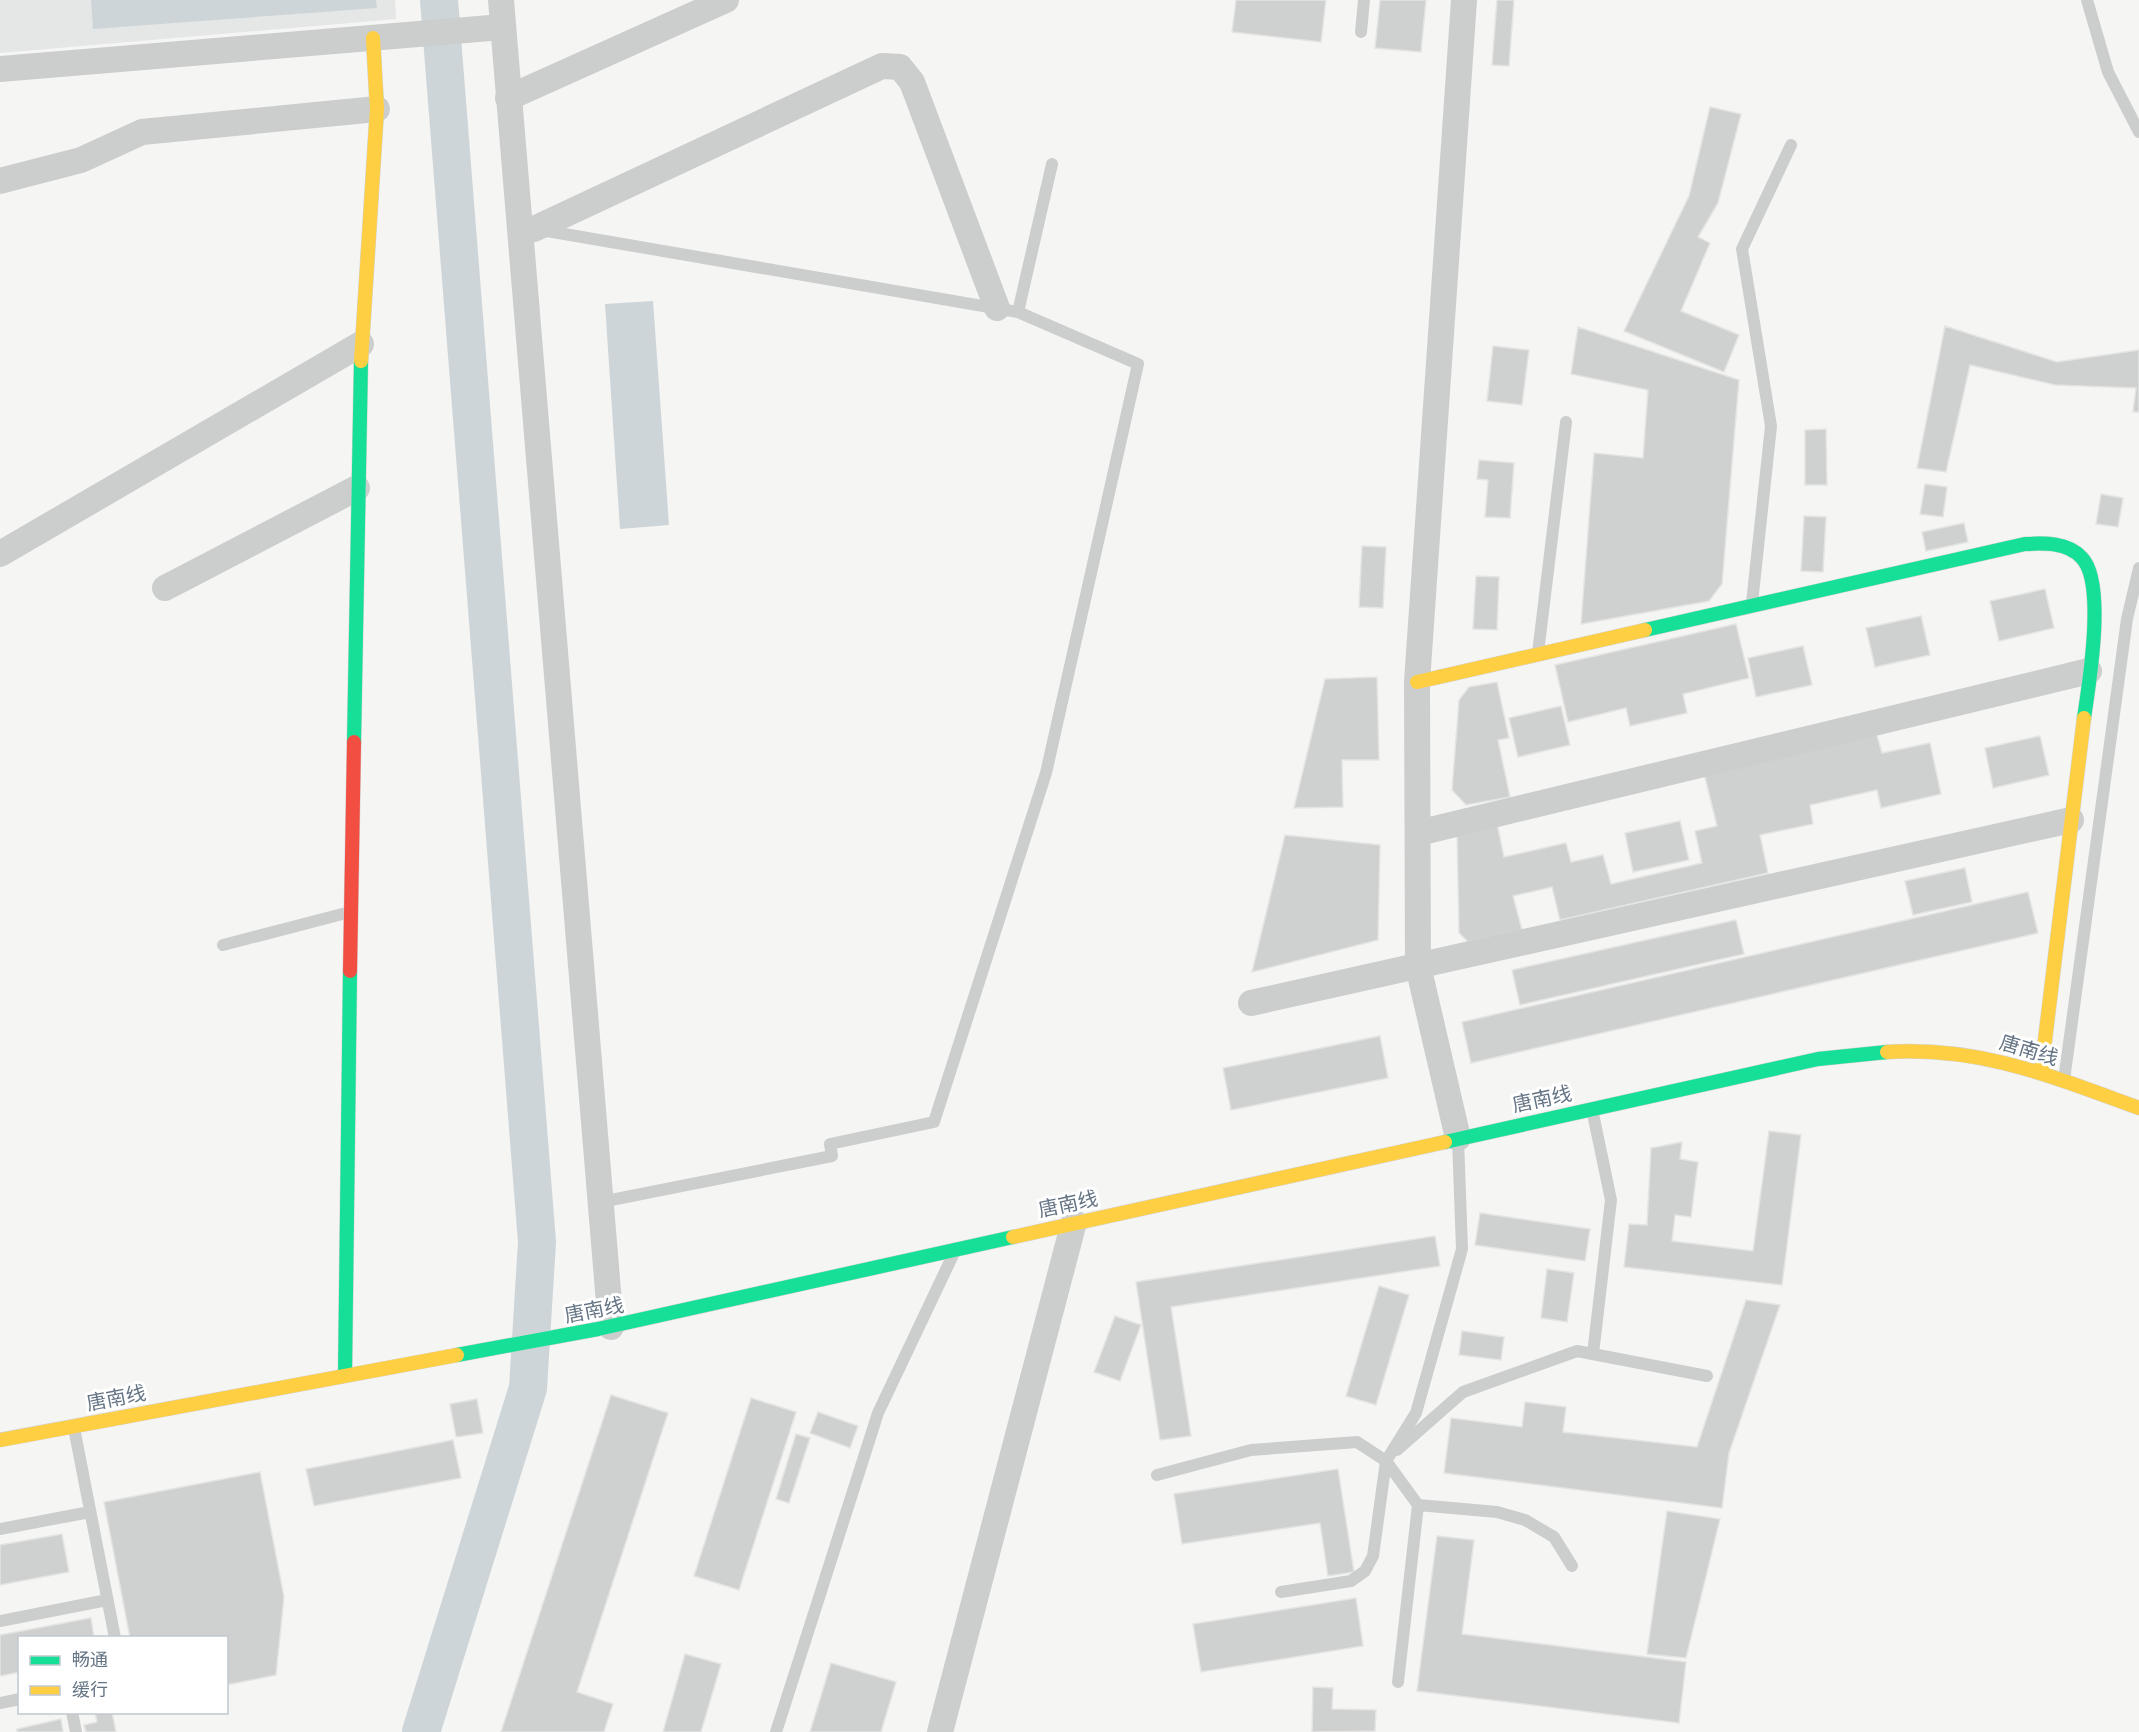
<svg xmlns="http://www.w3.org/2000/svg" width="2139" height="1732" font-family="'PT Sans','Noto Sans SC',sans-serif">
  <rect width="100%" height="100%" fill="#f5f5f3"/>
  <path fill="#e5e6e6" d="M0 0H395L396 19 0 53Z"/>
  <path fill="#cdd5d8" d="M91 0H376L377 8 93 29Z
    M653 301 669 525 620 529 605 304Z"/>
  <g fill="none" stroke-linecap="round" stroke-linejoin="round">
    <path stroke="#cdd5d8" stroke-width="38" d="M421 1732 528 1388 537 1242 439 0"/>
  </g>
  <path fill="#cfd0d0" stroke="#e4e4e3" stroke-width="1.5" d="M1236 0H1326L1321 42 1232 32Z
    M1380 0H1426L1421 52 1375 48Z
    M1497 0H1514L1509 66 1492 65Z
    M1710 107 1741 114 1718 203 1698 237 1710 243 1681 311 1739 335 1724 372 1624 331 1689 196Z
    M1945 326 2057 362 2139 350V412H2133L2136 388 2055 385 1970 365 1946 472 1917 468Z
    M1578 327 1739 380 1722 584 1709 601 1581 624 1594 453 1643 458 1648 390 1571 374Z
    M1493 346 1529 350 1522 405 1487 401Z
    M1826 429 1827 485H1805V430Z
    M1479 460 1514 463 1510 518 1485 517 1488 480 1477 479Z
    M1925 484 1947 487 1943 517 1920 514Z
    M2101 494 2123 498 2118 527 2096 524Z
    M1804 516 1826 517 1823 572 1801 571Z
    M1964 523 1968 542 1926 551 1922 532Z
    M1362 546 1386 547 1383 608 1359 607Z
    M1476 576 1499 577 1497 630 1473 629Z
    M2045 589 2054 628 1999 641 1990 601Z
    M1921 616 1930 655 1875 667 1866 628Z
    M1736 624 1749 678 1683 694 1687 713 1630 726 1626 708 1568 722 1555 665Z
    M1803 646 1812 685 1756 697 1748 658Z
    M1377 677 1379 760H1342L1343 807 1294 808 1325 679Z
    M1497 682 1509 738 1498 740 1510 797 1466 805 1452 790 1459 700 1469 687Z
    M1561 706 1570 745 1518 757 1509 718Z
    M1876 732 1882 753 1930 743 1941 794 1881 808 1877 790 1810 805 1813 824 1760 835 1768 873 1560 920 1552 887 1513 896 1522 930 1468 942 1459 933 1457 832 1497 823 1504 857 1566 843 1571 862 1603 855 1611 884 1702 863 1695 831 1717 826 1704 773Z
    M2040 736 2049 775 1993 788 1985 748Z
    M1680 821 1689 860 1633 872 1625 833Z
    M1285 835 1380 845 1378 940 1252 972Z
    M1965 868 1972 902 1913 915 1905 881Z
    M2028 892 2038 933 1471 1063 1462 1022Z
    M1736 920 1744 954 1520 1005 1512 970Z
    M1380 1036 1388 1078 1231 1110 1223 1068Z
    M1769 1131 1801 1135 1782 1285 1624 1267 1629 1224 1647 1225 1651 1148 1682 1142 1680 1159 1698 1162 1691 1217 1675 1215 1672 1241 1753 1251Z
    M1480 1213 1590 1229 1585 1261 1475 1245Z
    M1435 1236 1440 1266 1171 1307 1191 1436 1160 1440 1136 1282Z
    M1547 1269 1574 1273 1567 1322 1541 1318Z
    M1379 1286 1409 1295 1376 1405 1346 1396Z
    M1746 1300 1780 1305 1729 1453 1722 1508 1444 1473 1451 1418 1522 1427 1525 1402 1566 1407 1563 1432 1697 1447Z
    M1115 1316 1141 1325 1120 1381 1094 1372Z
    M1462 1331 1504 1337 1501 1360 1459 1355Z
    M611 1395 668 1413 577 1692 613 1704 604 1732H501Z
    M751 1398 796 1412 739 1590 694 1576Z
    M477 1399 483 1433 456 1437 450 1404Z
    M818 1412 858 1426 850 1448 810 1433Z
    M796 1434 810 1438 789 1503 776 1499Z
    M453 1440 461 1478 314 1506 306 1469Z
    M1338 1469 1354 1572 1328 1576 1320 1523 1182 1544 1174 1494Z
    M260 1472 284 1597 276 1675 226 1685V1638H130L104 1502Z
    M1667 1511 1720 1519 1686 1658 1647 1654Z
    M62 1534 69 1572 0 1585V1545Z
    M1437 1536 1474 1540 1462 1634 1686 1662 1679 1723 1417 1691Z
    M1356 1598 1363 1646 1201 1672 1193 1624Z
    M91 1618 94 1638H20V1672L0 1676V1635Z
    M685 1654 721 1664 701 1732H663Z
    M831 1663 896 1682 881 1732H810Z
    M1313 1687 1333 1688 1332 1709 1376 1710 1375 1731 1312 1732Z
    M95 1712H112L116 1732H86L84 1725 97 1722Z
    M61 1719 63 1732H17V1729Z"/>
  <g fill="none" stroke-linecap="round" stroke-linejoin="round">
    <g stroke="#d1d3d3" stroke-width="15">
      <path id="fast" d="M1645 630 2025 544C2044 543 2068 542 2082 558 2106 583 2089 684 2084 718
        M354 742 361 361
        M1445 1142 1818 1059 1887 1052
        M457 1355 598 1329 1013 1237
        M345 1375 350 971"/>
    </g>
    <g stroke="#d1d3d3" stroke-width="15">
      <path id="slow" d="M361 361 377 109 373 38
        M1417 682 1645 630
        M1887 1052C1981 1046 2053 1077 2139 1108
        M2041 1073 2084 718
        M1013 1237 1445 1142
        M0 1440 457 1355"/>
    </g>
    <g stroke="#d1d3d3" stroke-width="15">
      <path id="jam" d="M350 971 354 742"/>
    </g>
    <path stroke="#cccece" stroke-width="12" d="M2087 0 2108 72 2139 132
      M1361 32 1364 0
      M541 230 1018 312 1138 364 1046 773 934 1122 830 1144 832 1156 601 1202
      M1018 312 1052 164
      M1752 603 1771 426 1742 249 1791 145
      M1538 653 1566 422
      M223 945 350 912
      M2064 1080 2127 619 2139 568
      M1592 1109 1611 1200 1593 1354
      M74 1428 115 1638
      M1397 1450 1463 1392 1577 1351 1707 1376
      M1157 1475 1251 1450 1357 1442 1386 1461 1418 1505 1497 1512 1525 1520 1554 1537 1572 1566
      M0 1529 90 1512
      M1281 1592 1351 1581 1365 1571 1373 1556 1386 1461 1416 1413 1462 1249 1458 1139
      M0 1621 107 1600
      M1398 1682 1418 1505
      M0 1703 20 1699
      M72 1712 76 1732
      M776 1732 878 1413 953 1255"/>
    <path stroke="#cccece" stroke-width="26" d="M501 0 611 1327
      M0 69 502 27
      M508 98 726 0
      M0 181 81 160 142 132 377 109
      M534 229 882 66 900 67 912 82 997 308
      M0 554 361 344
      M165 588 357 488
      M1418 833 2089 671
      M1251 1003 2071 820
      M1458 1138 1418 966 1417 682 1464 0
      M940 1732 1074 1222"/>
    <use href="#fast" stroke="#16e098" stroke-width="14"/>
    <use href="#slow" stroke="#ffcf43" stroke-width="14"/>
    <use href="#jam" stroke="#f24e42" stroke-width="14"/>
  </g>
  <g text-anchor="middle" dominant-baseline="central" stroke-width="6" stroke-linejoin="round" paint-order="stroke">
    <g font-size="20" fill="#647484" stroke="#fff">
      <text transform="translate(2029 1050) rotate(17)">唐南线</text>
      <text transform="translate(1542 1099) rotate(-12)">唐南线</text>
      <text transform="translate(1068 1204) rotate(-12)">唐南线</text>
      <text transform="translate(594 1310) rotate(-11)">唐南线</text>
      <text transform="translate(116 1398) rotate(-11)">唐南线</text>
    </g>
  </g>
  <rect x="18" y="1636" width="210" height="78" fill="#ffffff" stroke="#c1c7ce" stroke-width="1.5"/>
  <rect x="30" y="1656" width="30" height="9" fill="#16e098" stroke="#c1c7ce" stroke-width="1.5"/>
  <text x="72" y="1666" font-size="18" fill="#647484">畅通</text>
  <rect x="30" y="1686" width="30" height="9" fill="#ffcf43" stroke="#c1c7ce" stroke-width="1.5"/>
  <text x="72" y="1696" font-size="18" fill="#647484">缓行</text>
</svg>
